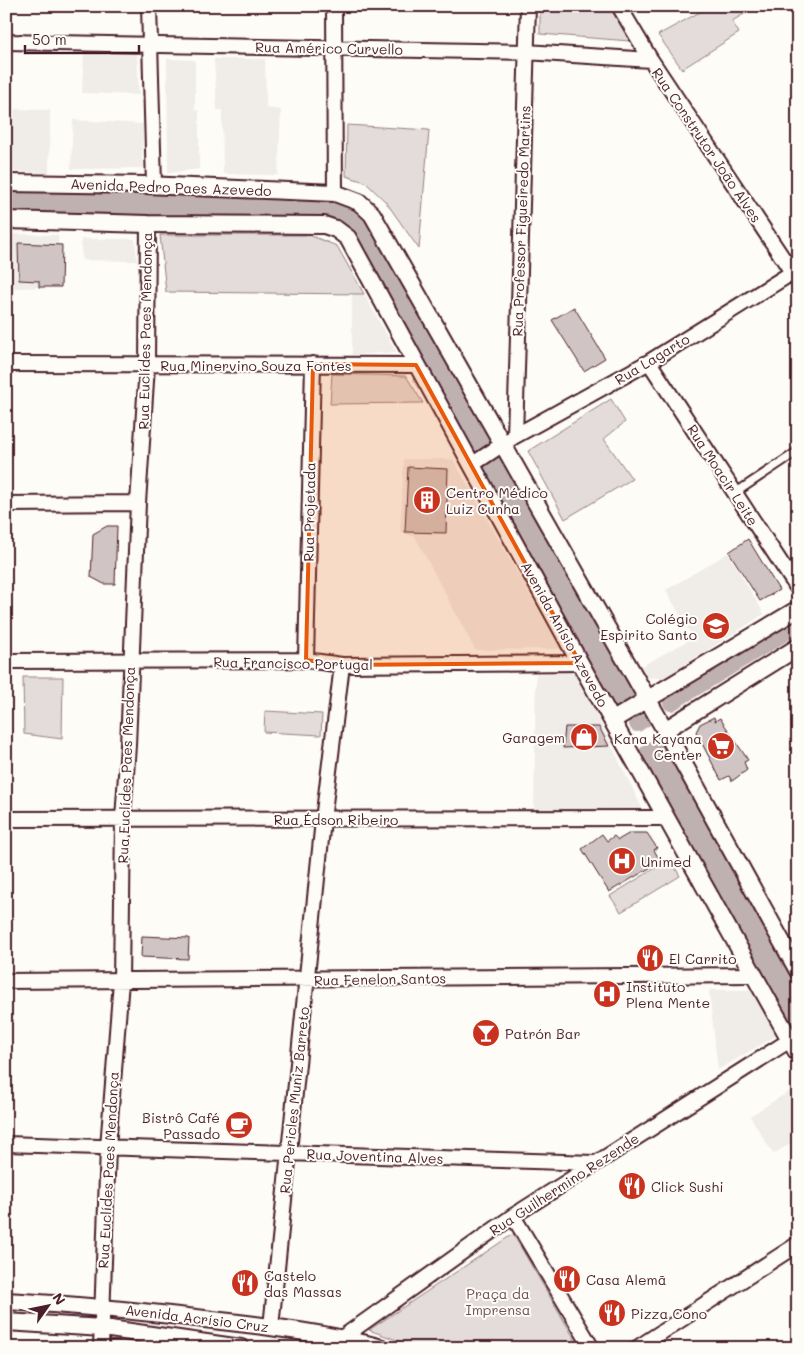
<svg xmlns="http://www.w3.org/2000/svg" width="804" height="1354" font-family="Mali,sans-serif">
  <rect width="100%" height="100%" fill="#fdfcf7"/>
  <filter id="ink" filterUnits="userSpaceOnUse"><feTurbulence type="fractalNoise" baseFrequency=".02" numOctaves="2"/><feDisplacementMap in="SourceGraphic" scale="10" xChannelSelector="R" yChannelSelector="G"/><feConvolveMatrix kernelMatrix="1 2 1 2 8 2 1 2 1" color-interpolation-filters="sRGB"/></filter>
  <g filter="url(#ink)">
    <path fill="#f0ece8" d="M137 52 139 95 82 93 84 53Z
      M167 59 195 60V110L199 111V169L168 173Z
      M214 59H265L266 108 281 110 278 175 223 174 222 110H217Z
      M6 109 50 110 49 173 6 171Z
      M73 120 143 124 142 168 71 169Z
      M6 234 58 235 61 287 6 288Z
      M81 239H135L137 261 82 260Z
      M352 294H364L396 352 352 355Z
      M404 459H453L561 649 475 650 415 537 400 532Z
      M728 553 764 614 665 677 648 678 640 667 693 638 666 590Z
      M575 671 643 810 534 814 536 674Z
      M709 990H752L779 1034 718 1070Z
      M798 1086V1139L773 1154 750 1116Z"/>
    <path fill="#e3dcda" stroke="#967e82" d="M540 6H609L630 41 540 34Z
      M711 6H758L732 21 739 33 682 69 658 35Z
      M347 125 429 130 419 249 386 202 365 182 346 176Z
      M160 235H309L337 246 364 294 166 292Z
      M332 374 406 376 423 403 330 404Z
      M611 399 625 422 604 439 632 479 565 519 528 451Z
      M23 677H63L62 739 24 734Z
      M265 711 322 714 321 735 264 732Z
      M670 859 680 876 621 912 610 896Z
      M513 1234 580 1348H419L369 1330Z"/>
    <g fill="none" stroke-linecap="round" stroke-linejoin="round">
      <path stroke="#c0b1b1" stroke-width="16" d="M671 703 798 625
        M637 724 646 718"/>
      <path stroke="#c0b1b1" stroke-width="28" d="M6 204 335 211 353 219 622 697
        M653 755 763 948 798 1013"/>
    </g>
    <path fill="#d0c5c4" stroke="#4a1f2b" d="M18 243 62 245 61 287H39V281L19 280Z
      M574 307 605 358 584 371 552 320Z
      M408 467 448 469 446 533 405 532Z
      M107 526H117L115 584H104L91 577 93 534Z
      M748 539 779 590 760 601 729 552Z
      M714 717 715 721 720 718 748 760 744 762 747 770 732 781 729 776 721 780 696 732 700 724Z
      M565 727H599L609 746 563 748Z
      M630 833H647L657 848 654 850 659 859 652 864 653 866 609 892 582 849 602 834 607 841 614 836 618 840Z
      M142 936 189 938 188 959 141 957Z"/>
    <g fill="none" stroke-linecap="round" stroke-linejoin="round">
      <g stroke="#4a1f2b" stroke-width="11">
        <path id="service" d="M735 493 798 451"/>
      </g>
      <g stroke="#4a1f2b" stroke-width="18">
        <path id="minor" d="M149 6 154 185
          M334 6 335 193
          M619 6 651 60 798 281
          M6 42 526 52 651 60
          M649 362 798 589
          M6 364 416 365
          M515 436 528 6
          M473 464 515 436 649 362 798 269
          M6 504 138 503
          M306 660 313 364
          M6 661 306 660 342 665 580 663
          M6 819 666 818
          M6 981 754 975
          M6 1144 594 1163
          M513 1216 592 1348
          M271 1327 323 820 342 665
          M343 1337 513 1216 798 1035
          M101 1348 108 1147 121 981 123 819 128 745 138 503 147 366 148 224
          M637 1348 798 1244"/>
      </g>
      <g stroke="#4a1f2b" stroke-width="20">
        <path id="tertiary" d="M6 183 146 185 335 193 359 202 372 214 665 730 798 971
          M6 220 148 224 324 225 336 229 348 238 580 663 798 1054
          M613 720 798 609
          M665 730 798 647
          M6 1301C79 1305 149 1312 221 1321 275 1327 329 1334 382 1348
          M6 1322 103 1328 241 1348"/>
      </g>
      <use href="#service" stroke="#fdfcf7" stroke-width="7"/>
      <use href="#minor" stroke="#fdfcf7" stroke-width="14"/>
      <use href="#tertiary" stroke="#fdfcf7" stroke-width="16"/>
    </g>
  </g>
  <path fill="#e8590c" fill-opacity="0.2" stroke="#e8590c" stroke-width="4" stroke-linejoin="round" d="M313 364 416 365 580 663 342 665 306 660Z"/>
  <defs>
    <g id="building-disc" transform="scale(1.4375)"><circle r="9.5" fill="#c8321e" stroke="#fdfcf7"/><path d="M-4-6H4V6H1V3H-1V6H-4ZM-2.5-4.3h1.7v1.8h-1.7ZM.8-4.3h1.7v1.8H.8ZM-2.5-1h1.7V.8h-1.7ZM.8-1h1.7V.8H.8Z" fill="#fff"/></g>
    <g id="school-disc" transform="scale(1.4375)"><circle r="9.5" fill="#c8321e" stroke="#fdfcf7"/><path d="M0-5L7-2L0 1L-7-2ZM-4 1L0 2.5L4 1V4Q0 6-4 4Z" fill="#fff"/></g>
    <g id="shop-disc" transform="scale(1.4375)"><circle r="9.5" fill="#c8321e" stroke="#fdfcf7"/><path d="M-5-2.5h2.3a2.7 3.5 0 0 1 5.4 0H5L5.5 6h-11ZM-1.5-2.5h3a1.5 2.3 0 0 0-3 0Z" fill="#fff"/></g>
    <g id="supermarket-disc" transform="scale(1.4375)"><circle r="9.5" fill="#c8321e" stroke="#fdfcf7"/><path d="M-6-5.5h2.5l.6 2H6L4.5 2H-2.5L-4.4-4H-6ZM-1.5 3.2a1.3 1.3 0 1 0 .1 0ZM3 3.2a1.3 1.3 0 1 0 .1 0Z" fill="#fff"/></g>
    <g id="hospital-disc" transform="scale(1.4375)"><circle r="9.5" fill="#c8321e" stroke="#fdfcf7"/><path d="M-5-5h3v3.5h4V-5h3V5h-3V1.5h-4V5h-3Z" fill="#fff"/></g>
    <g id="restaurant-disc" transform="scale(1.4375)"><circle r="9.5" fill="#c8321e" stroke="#fdfcf7"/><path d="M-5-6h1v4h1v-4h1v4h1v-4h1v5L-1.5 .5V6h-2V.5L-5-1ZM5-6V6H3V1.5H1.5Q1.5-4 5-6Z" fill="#fff"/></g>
    <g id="bar-disc" transform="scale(1.4375)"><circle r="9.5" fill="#c8321e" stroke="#fdfcf7"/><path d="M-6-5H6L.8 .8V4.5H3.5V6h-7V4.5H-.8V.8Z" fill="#fff"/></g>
    <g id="cafe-disc" transform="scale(1.4375)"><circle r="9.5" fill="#c8321e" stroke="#fdfcf7"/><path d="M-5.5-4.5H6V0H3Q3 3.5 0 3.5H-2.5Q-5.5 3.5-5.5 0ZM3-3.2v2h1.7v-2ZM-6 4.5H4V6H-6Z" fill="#fff"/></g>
  </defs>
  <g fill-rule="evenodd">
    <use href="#building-disc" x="427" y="500"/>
    <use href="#school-disc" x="716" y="626"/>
    <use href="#shop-disc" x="584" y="737"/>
    <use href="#supermarket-disc" x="721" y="746"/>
    <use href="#hospital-disc" x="622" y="861"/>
    <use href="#restaurant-disc" x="650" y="958"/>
    <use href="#hospital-disc" x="607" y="994"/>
    <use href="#bar-disc" x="486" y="1033"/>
    <use href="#cafe-disc" x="239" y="1125"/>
    <use href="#restaurant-disc" x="632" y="1186"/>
    <use href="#restaurant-disc" x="567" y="1279"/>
    <use href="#restaurant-disc" x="245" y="1283"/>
    <use href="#restaurant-disc" x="612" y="1313"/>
  </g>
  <g text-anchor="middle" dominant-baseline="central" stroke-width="4" stroke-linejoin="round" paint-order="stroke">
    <g font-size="14" fill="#4a1f2b" stroke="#fdfcf7">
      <text transform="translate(329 48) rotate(1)">Rua Américo Curvello</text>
      <text transform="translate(707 145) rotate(56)">Rua Construtor João Alves</text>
      <text transform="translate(171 187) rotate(2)">Avenida Pedro Paes Azevedo</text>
      <text transform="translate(521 221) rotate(-88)">Rua Professor Figueiredo Martins</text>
      <text transform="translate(145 331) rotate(-89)">Rua Euclídes Paes Mendonça</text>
      <text transform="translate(652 359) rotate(-31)">Rua Lagarto</text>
      <text x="256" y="365">Rua Minervino Souza Fontes</text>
      <text transform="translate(723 475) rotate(57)">Rua Moacir Leite</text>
      <text transform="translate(309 512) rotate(-89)">Rua Projetada</text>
      <text transform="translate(565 634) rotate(61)">Avenida Anísio Azevedo</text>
      <text transform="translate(293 663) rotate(1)">Rua Francisco Portugal</text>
      <text transform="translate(126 765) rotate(-88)">Rua Euclídes Paes Mendonça</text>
      <text x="336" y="819">Rua Édson Ribeiro</text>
      <text transform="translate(380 979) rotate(-1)">Rua Fenelon Santos</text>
      <text transform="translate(294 1100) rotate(-84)">Rua Pericles Muniz Barreto</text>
      <text transform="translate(375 1156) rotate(2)">Rua Joventina Alves</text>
      <text transform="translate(108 1170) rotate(-87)">Rua Euclídes Paes Mendonça</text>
      <text transform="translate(564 1184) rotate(-33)">Rua Guilhermino Rezende</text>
      <text transform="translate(197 1318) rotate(7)">Avenida Acrísio Cruz</text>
    </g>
    <g font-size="14" fill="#4a1f2b" stroke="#fdfcf7" text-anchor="start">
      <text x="446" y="492">Centro Médico<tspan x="446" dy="16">Luiz Cunha</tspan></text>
      <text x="697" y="618" text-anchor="end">Colégio<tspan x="697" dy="16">Espirito Santo</tspan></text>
      <text x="565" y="737" text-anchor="end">Garagem</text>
      <text x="702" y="738" text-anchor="end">Kana Kayana<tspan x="702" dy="16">Center</tspan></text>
      <text x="641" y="861">Unimed</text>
      <text x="669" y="958">El Carrito</text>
      <text x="626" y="986">Instituto<tspan x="626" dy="16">Plena Mente</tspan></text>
      <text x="505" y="1033">Patrón Bar</text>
      <text x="220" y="1117" text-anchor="end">Bistrô Café<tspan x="220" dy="16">Passado</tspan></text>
      <text x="651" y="1186">Click Sushi</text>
      <text x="264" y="1275">Castelo<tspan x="264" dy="16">das Massas</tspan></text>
      <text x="586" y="1279">Casa Alemã</text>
      <text x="631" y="1313">Pizza Cono</text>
    </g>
    <g font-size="14" fill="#704e57" stroke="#fdfcf7">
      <text x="498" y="1293">Praça da<tspan x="498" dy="16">Imprensa</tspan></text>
    </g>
  </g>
  <rect width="804" height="1354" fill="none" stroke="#fdfcf7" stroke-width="25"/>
  <rect x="12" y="12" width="779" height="1329" fill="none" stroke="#4a1f2b" stroke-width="2" filter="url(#ink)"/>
  <g transform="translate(48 1306) rotate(57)" stroke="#fdfcf7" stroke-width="4" paint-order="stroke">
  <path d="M0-4L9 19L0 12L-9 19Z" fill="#4a1f2b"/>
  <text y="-8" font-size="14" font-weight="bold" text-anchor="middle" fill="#4a1f2b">N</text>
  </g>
  <path d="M25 45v8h114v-8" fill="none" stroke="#4a1f2b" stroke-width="2.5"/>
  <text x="32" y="45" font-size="15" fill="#4a1f2b" stroke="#fdfcf7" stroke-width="4" paint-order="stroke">50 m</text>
</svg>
